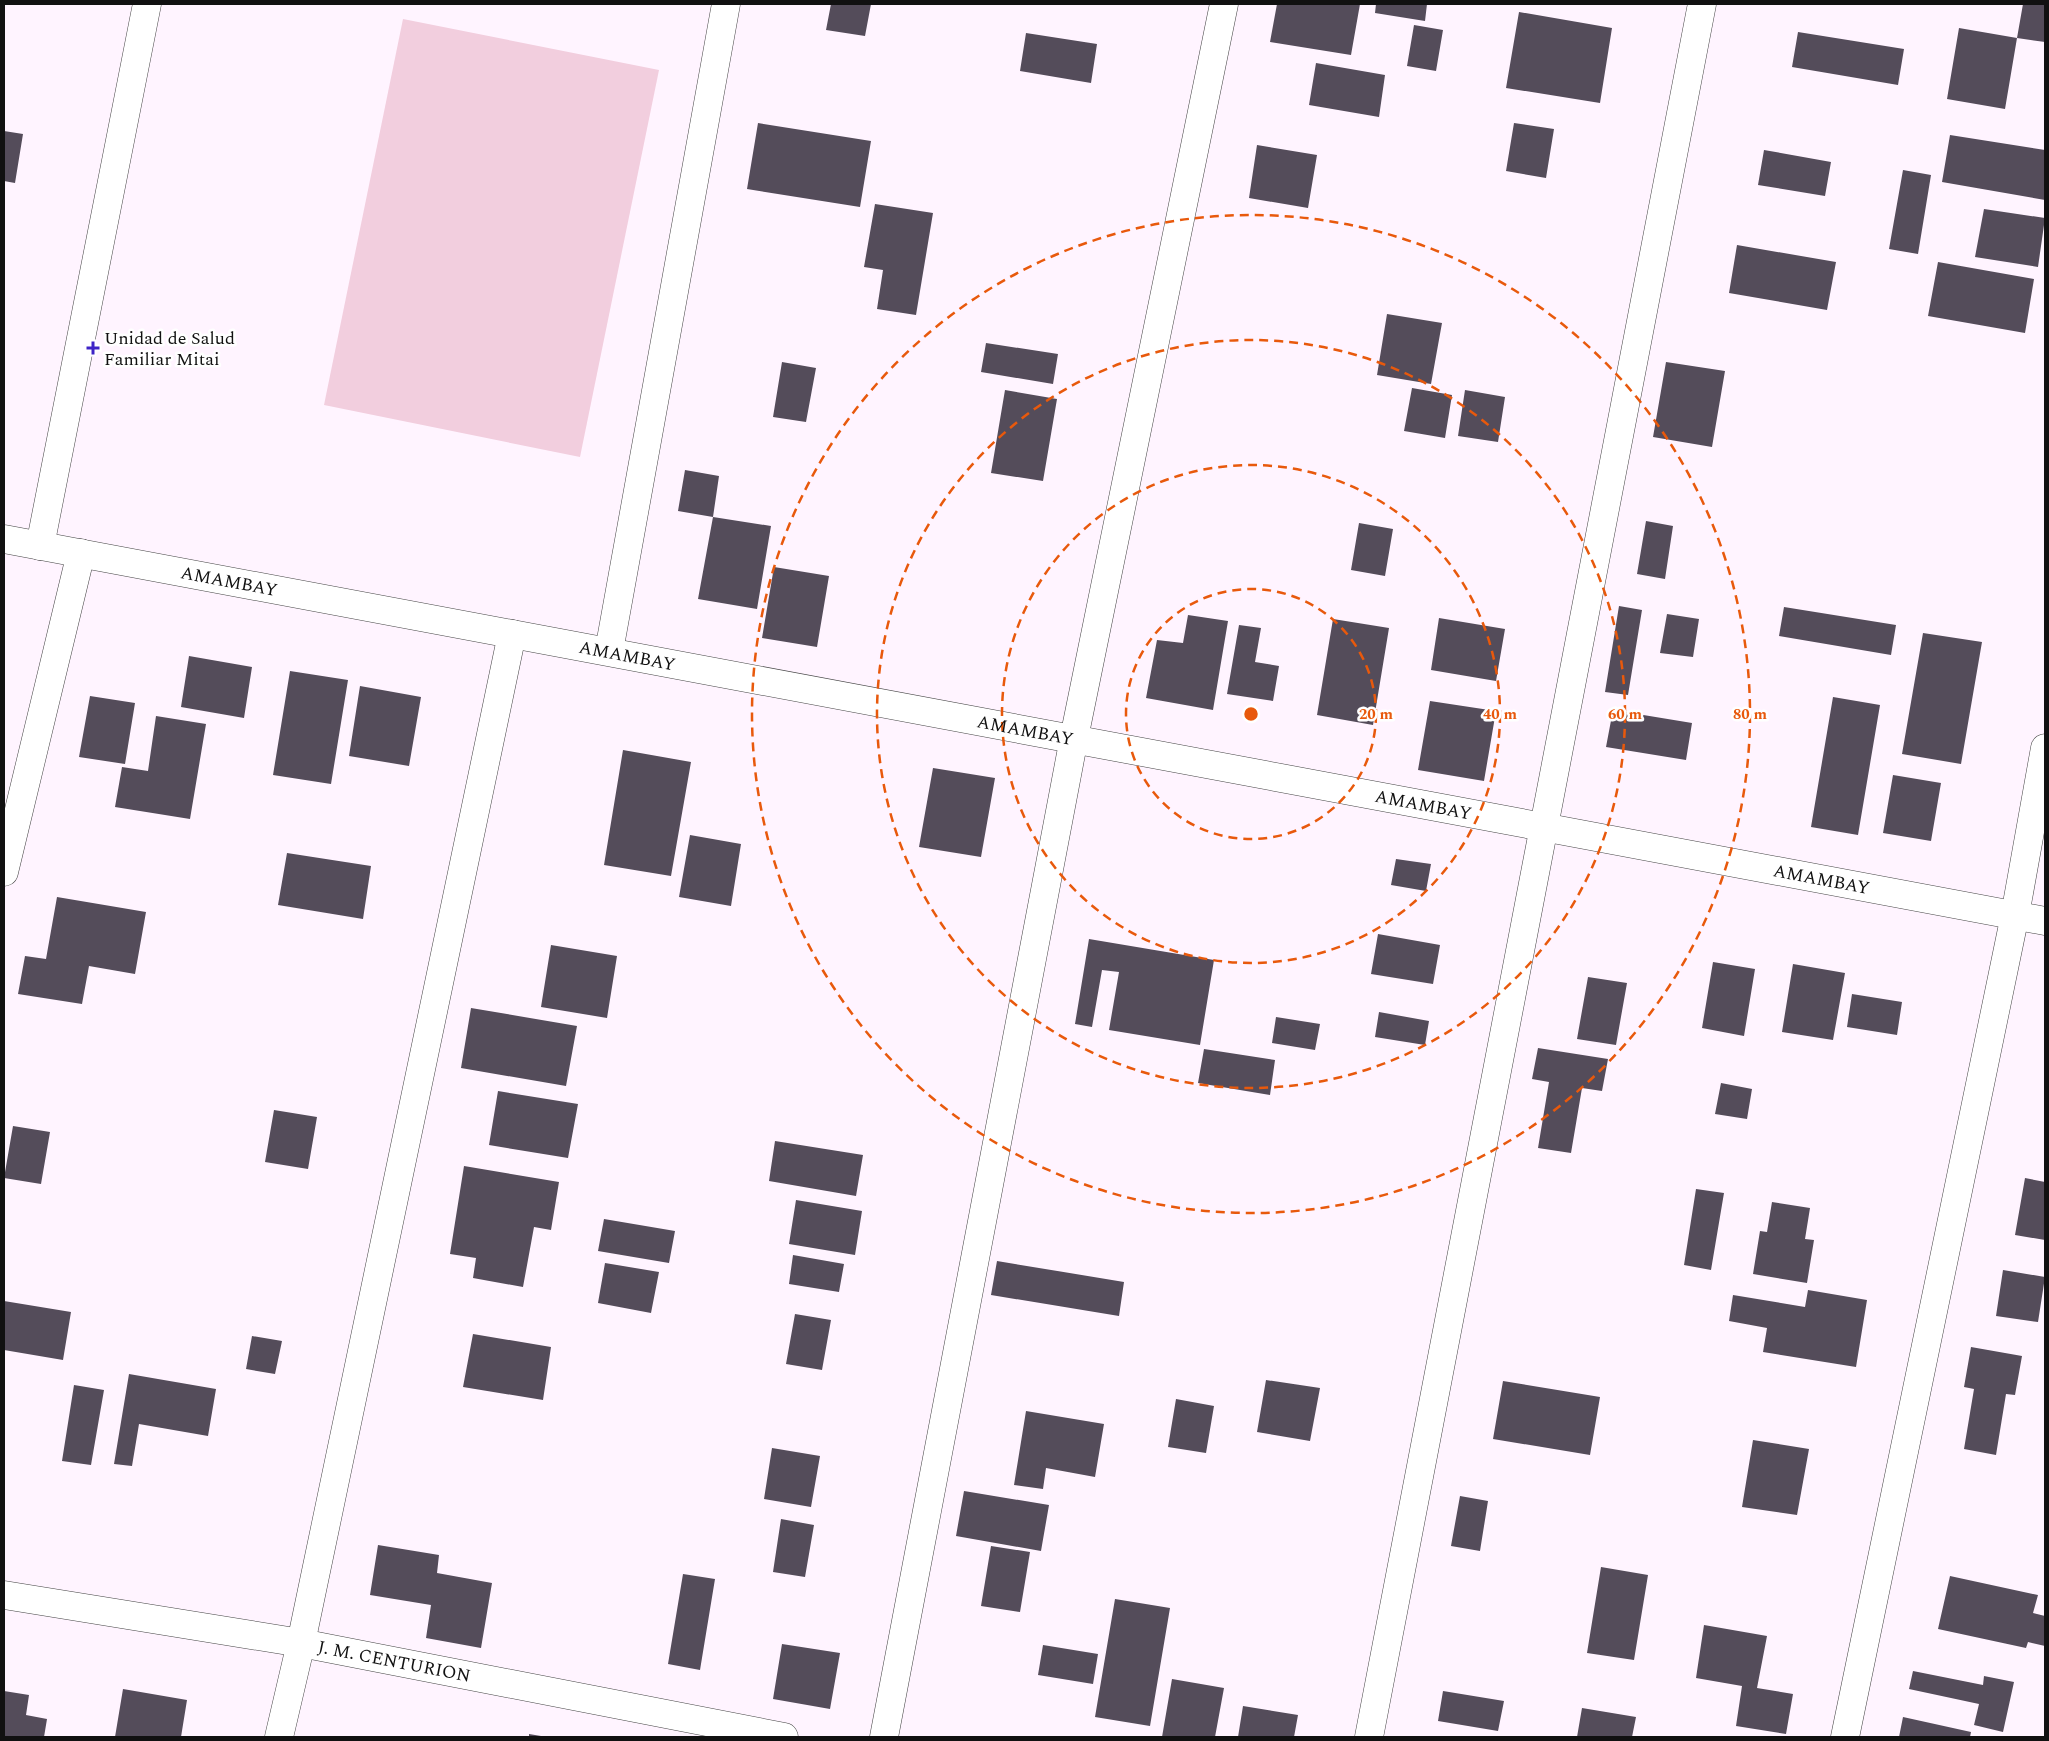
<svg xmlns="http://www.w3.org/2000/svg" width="2049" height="1741" font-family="Spectral,serif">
  <rect width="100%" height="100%" fill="#fff4ff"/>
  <path fill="#f2cede" d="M403 19 659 70 580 457 324 405Z"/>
  <path fill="#544c5a" d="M831 4H871L865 36 826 30Z
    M1277 4H1360L1351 55 1270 42Z
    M1376 4H1427L1425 21 1375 13Z
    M2023 4H2045V42L2017 38Z
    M1519 12 1612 28 1600 103 1506 88Z
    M1414 25 1443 30 1436 71 1407 66Z
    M1959 28 2017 38 2005 109 1947 99Z
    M1798 32 1904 49 1898 85 1792 67Z
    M1026 33 1097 44 1091 83 1020 71Z
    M1316 63 1385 75 1379 117 1309 105Z
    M758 123 871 141 860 207 747 189Z
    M1514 123 1554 129 1546 178 1506 171Z
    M4 131 23 134 15 183 4 181Z
    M1950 135 2045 150V200L1942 182Z
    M1257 145 1317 155 1308 208 1249 198Z
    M1764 150 1831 162 1825 196 1758 185Z
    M1903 170 1931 175 1918 254 1889 249Z
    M875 204 933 213 916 315 877 309 883 270 864 267Z
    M1984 209 2045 218 2038 267 1975 257Z
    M1737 245 1836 262 1827 310 1729 293Z
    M1938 262 2034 279 2025 333 1928 316Z
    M1387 314 1442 323 1431 384 1377 375Z
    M986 343 1058 354 1053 384 981 372Z
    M782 362 816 368 806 422 773 417Z
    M1666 362 1725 371 1712 447 1653 437Z
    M1412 388 1452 395 1445 438 1404 431Z
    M1005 390 1057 399 1043 481 991 473Z
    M1465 390 1505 397 1498 442 1458 436Z
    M685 470 719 476 713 517 678 511Z
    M713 517 771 526 757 609 698 599Z
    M1646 521 1673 526 1665 579 1637 574Z
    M1359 523 1393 529 1385 576 1351 570Z
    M774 567 829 576 817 647 762 638Z
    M1619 606 1642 610 1628 695 1605 692Z
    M1784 607 1896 625 1891 655 1779 636Z
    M1667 614 1699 619 1693 657 1660 653Z
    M1188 615 1228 621 1213 710 1146 698 1157 640 1183 643Z
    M1439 618 1505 629 1496 681 1431 670Z
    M1333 619 1389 628 1373 725 1317 715Z
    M1239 625 1261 628 1255 662 1279 666 1273 701 1227 694Z
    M1923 633 1982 642 1961 764 1902 754Z
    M189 656 252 667 244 718 181 707Z
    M290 671 348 680 331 784 273 775Z
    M360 686 421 697 409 766 349 756Z
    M90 696 135 703 125 764 79 757Z
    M1833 697 1880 705 1858 835 1811 827Z
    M1430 701 1496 711 1484 781 1418 770Z
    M1613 710 1692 723 1686 760 1606 747Z
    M156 716 206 724 190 819 115 807 122 767 148 771Z
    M623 750 691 762 671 876 604 865Z
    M933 768 995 778 981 857 919 847Z
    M1893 775 1941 783 1931 841 1883 833Z
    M690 835 741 844 731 906 679 897Z
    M287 853 371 866 363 919 278 905Z
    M1396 859 1431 864 1426 891 1391 885Z
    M57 897 146 912 135 974 89 966 82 1004 18 994 25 956 46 959Z
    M1378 934 1440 945 1433 984 1371 974Z
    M1089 939 1214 960 1200 1045 1109 1030 1119 972 1102 970 1092 1027 1075 1024Z
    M551 945 617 956 607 1018 541 1007Z
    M1713 962 1755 969 1744 1036 1702 1028Z
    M1793 964 1845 973 1833 1040 1782 1032Z
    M1588 977 1627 983 1616 1045 1577 1039Z
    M1852 994 1902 1002 1897 1035 1847 1027Z
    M471 1008 577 1026 566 1086 461 1068Z
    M1379 1012 1429 1021 1425 1045 1375 1037Z
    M1276 1017 1320 1024 1315 1050 1272 1043Z
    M1538 1048 1608 1059 1602 1091 1582 1088 1571 1153 1538 1148 1549 1082 1532 1079Z
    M1204 1049 1275 1060 1270 1095 1198 1083Z
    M1721 1083 1752 1089 1747 1119 1715 1114Z
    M498 1091 578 1104 568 1158 489 1145Z
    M274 1110 317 1117 308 1169 265 1162Z
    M13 1126 50 1132 41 1184 4 1178Z
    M775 1141 863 1155 856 1196 769 1181Z
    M464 1166 559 1182 551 1230 534 1227 523 1287 473 1278 476 1258 450 1254Z
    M2025 1178 2045 1182V1240L2015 1235Z
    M1696 1189 1724 1193 1711 1270 1684 1265Z
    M796 1200 862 1211 855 1255 789 1244Z
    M1772 1202 1810 1208 1805 1239 1814 1240 1807 1283 1753 1274 1760 1231 1767 1232Z
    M604 1219 675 1231 669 1263 598 1251Z
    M793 1255 844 1264 839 1292 789 1284Z
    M997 1261 1124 1282 1119 1316 991 1295Z
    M605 1263 659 1272 651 1313 598 1303Z
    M2003 1270 2045 1277 2038 1322 1996 1316Z
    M1808 1290 1867 1300 1856 1367 1763 1352 1767 1328 1729 1321 1733 1295 1805 1307Z
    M4 1301 71 1312 63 1360 4 1350Z
    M795 1314 831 1320 822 1370 786 1364Z
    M473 1334 551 1347 543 1400 463 1387Z
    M252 1336 282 1341 275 1374 246 1369Z
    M1971 1347 2022 1356 2015 1395 2006 1394 1996 1455 1964 1449 1974 1389 1964 1387Z
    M129 1374 216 1389 208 1436 139 1424 132 1466 114 1464Z
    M1266 1380 1320 1388 1310 1441 1257 1432Z
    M1503 1381 1600 1397 1590 1455 1493 1439Z
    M74 1385 104 1390 91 1465 62 1461Z
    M1176 1399 1214 1406 1206 1453 1168 1447Z
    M1026 1411 1104 1424 1095 1477 1046 1468 1043 1489 1014 1485Z
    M1753 1440 1809 1449 1797 1515 1742 1507Z
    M772 1448 820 1456 811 1507 764 1499Z
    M964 1491 1049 1505 1041 1551 956 1536Z
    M1460 1496 1488 1501 1480 1551 1451 1546Z
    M781 1519 814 1525 805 1577 773 1572Z
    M378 1545 439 1555 437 1573 492 1583 481 1648 426 1638 431 1605 370 1595Z
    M991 1546 1030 1552 1020 1612 981 1606Z
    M1601 1567 1648 1575 1634 1660 1587 1653Z
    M683 1574 715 1579 700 1670 668 1664Z
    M1950 1576 2038 1595 2033 1613 2045 1616V1646L2028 1642 2026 1648 1938 1629Z
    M1115 1599 1170 1608 1150 1726 1095 1717Z
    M1704 1625 1767 1636 1757 1688 1793 1694 1786 1734 1736 1726 1742 1686 1696 1678Z
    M782 1644 840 1653 830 1709 773 1699Z
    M1043 1645 1098 1654 1093 1684 1038 1675Z
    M1913 1671 1983 1685 1984 1676 2014 1682 2003 1732 1974 1725 1979 1704 1909 1689Z
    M1172 1679 1224 1688 1215 1737H1162Z
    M123 1689 187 1700 181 1737H115Z
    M4 1691 29 1695 26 1715 47 1719 44 1737H4Z
    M1443 1691 1504 1701 1498 1731 1438 1721Z
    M1243 1706 1298 1715 1294 1737H1238Z
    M1582 1708 1636 1717 1632 1737H1577Z
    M1903 1717 1971 1732 1970 1737H1899Z
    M529 1734 541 1736V1737H529Z"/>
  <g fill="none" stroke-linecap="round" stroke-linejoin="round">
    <g stroke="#444" stroke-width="29">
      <g id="street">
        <path id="s1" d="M4 539 2045 921"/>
        <path d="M40 546 147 4"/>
        <path d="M609 651 726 4"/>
        <path d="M4 872 81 553"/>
        <path id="s2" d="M4 1595 301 1643 784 1737"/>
        <path d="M279 1737 301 1643 512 634"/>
        <path d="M884 1737 1074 738 1224 4"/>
        <path d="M1369 1737 1702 4"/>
        <path d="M1845 1737 2015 915 2045 748"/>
      </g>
    </g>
    <use href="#street" stroke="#fff" stroke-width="28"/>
  </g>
  <g fill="none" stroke="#e8590c" stroke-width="2.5" stroke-dasharray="9 6">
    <circle cx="1251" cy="714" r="125"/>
    <circle cx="1251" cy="714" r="249"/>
    <circle cx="1251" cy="714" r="374"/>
    <circle cx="1251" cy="714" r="499"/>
  </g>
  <path fill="#3e23c6" stroke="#fff" stroke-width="2" d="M90.5 340.5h5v5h5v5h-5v5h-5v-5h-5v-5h5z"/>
  <g text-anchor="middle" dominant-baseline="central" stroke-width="5" stroke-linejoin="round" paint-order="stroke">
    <g font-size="18" fill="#111" stroke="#fff" text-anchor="start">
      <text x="104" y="338">Unidad de Salud<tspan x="104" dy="21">Familiar Mitai</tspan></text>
    </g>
    <g font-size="18" fill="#111" stroke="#fff">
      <text stroke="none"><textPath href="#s1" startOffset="229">AMAMBAY</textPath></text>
      <text stroke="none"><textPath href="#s1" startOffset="634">AMAMBAY</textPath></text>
      <text stroke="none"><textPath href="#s1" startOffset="1039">AMAMBAY</textPath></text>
      <text stroke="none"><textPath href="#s1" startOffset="1444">AMAMBAY</textPath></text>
      <text stroke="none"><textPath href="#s1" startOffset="1849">AMAMBAY</textPath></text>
      <text stroke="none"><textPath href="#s2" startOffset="396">J. M. CENTURION</textPath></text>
    </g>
  </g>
  <circle cx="1251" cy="714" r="8" fill="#e8590c" stroke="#fff" stroke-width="2.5"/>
  <g font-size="15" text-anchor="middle" font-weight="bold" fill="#e8590c" stroke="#fff" stroke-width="5" stroke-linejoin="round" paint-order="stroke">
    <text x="1376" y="719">20 m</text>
    <text x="1500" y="719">40 m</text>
    <text x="1625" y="719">60 m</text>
    <text x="1750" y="719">80 m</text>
  </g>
  <rect width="2049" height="1741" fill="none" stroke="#111111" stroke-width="10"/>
</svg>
